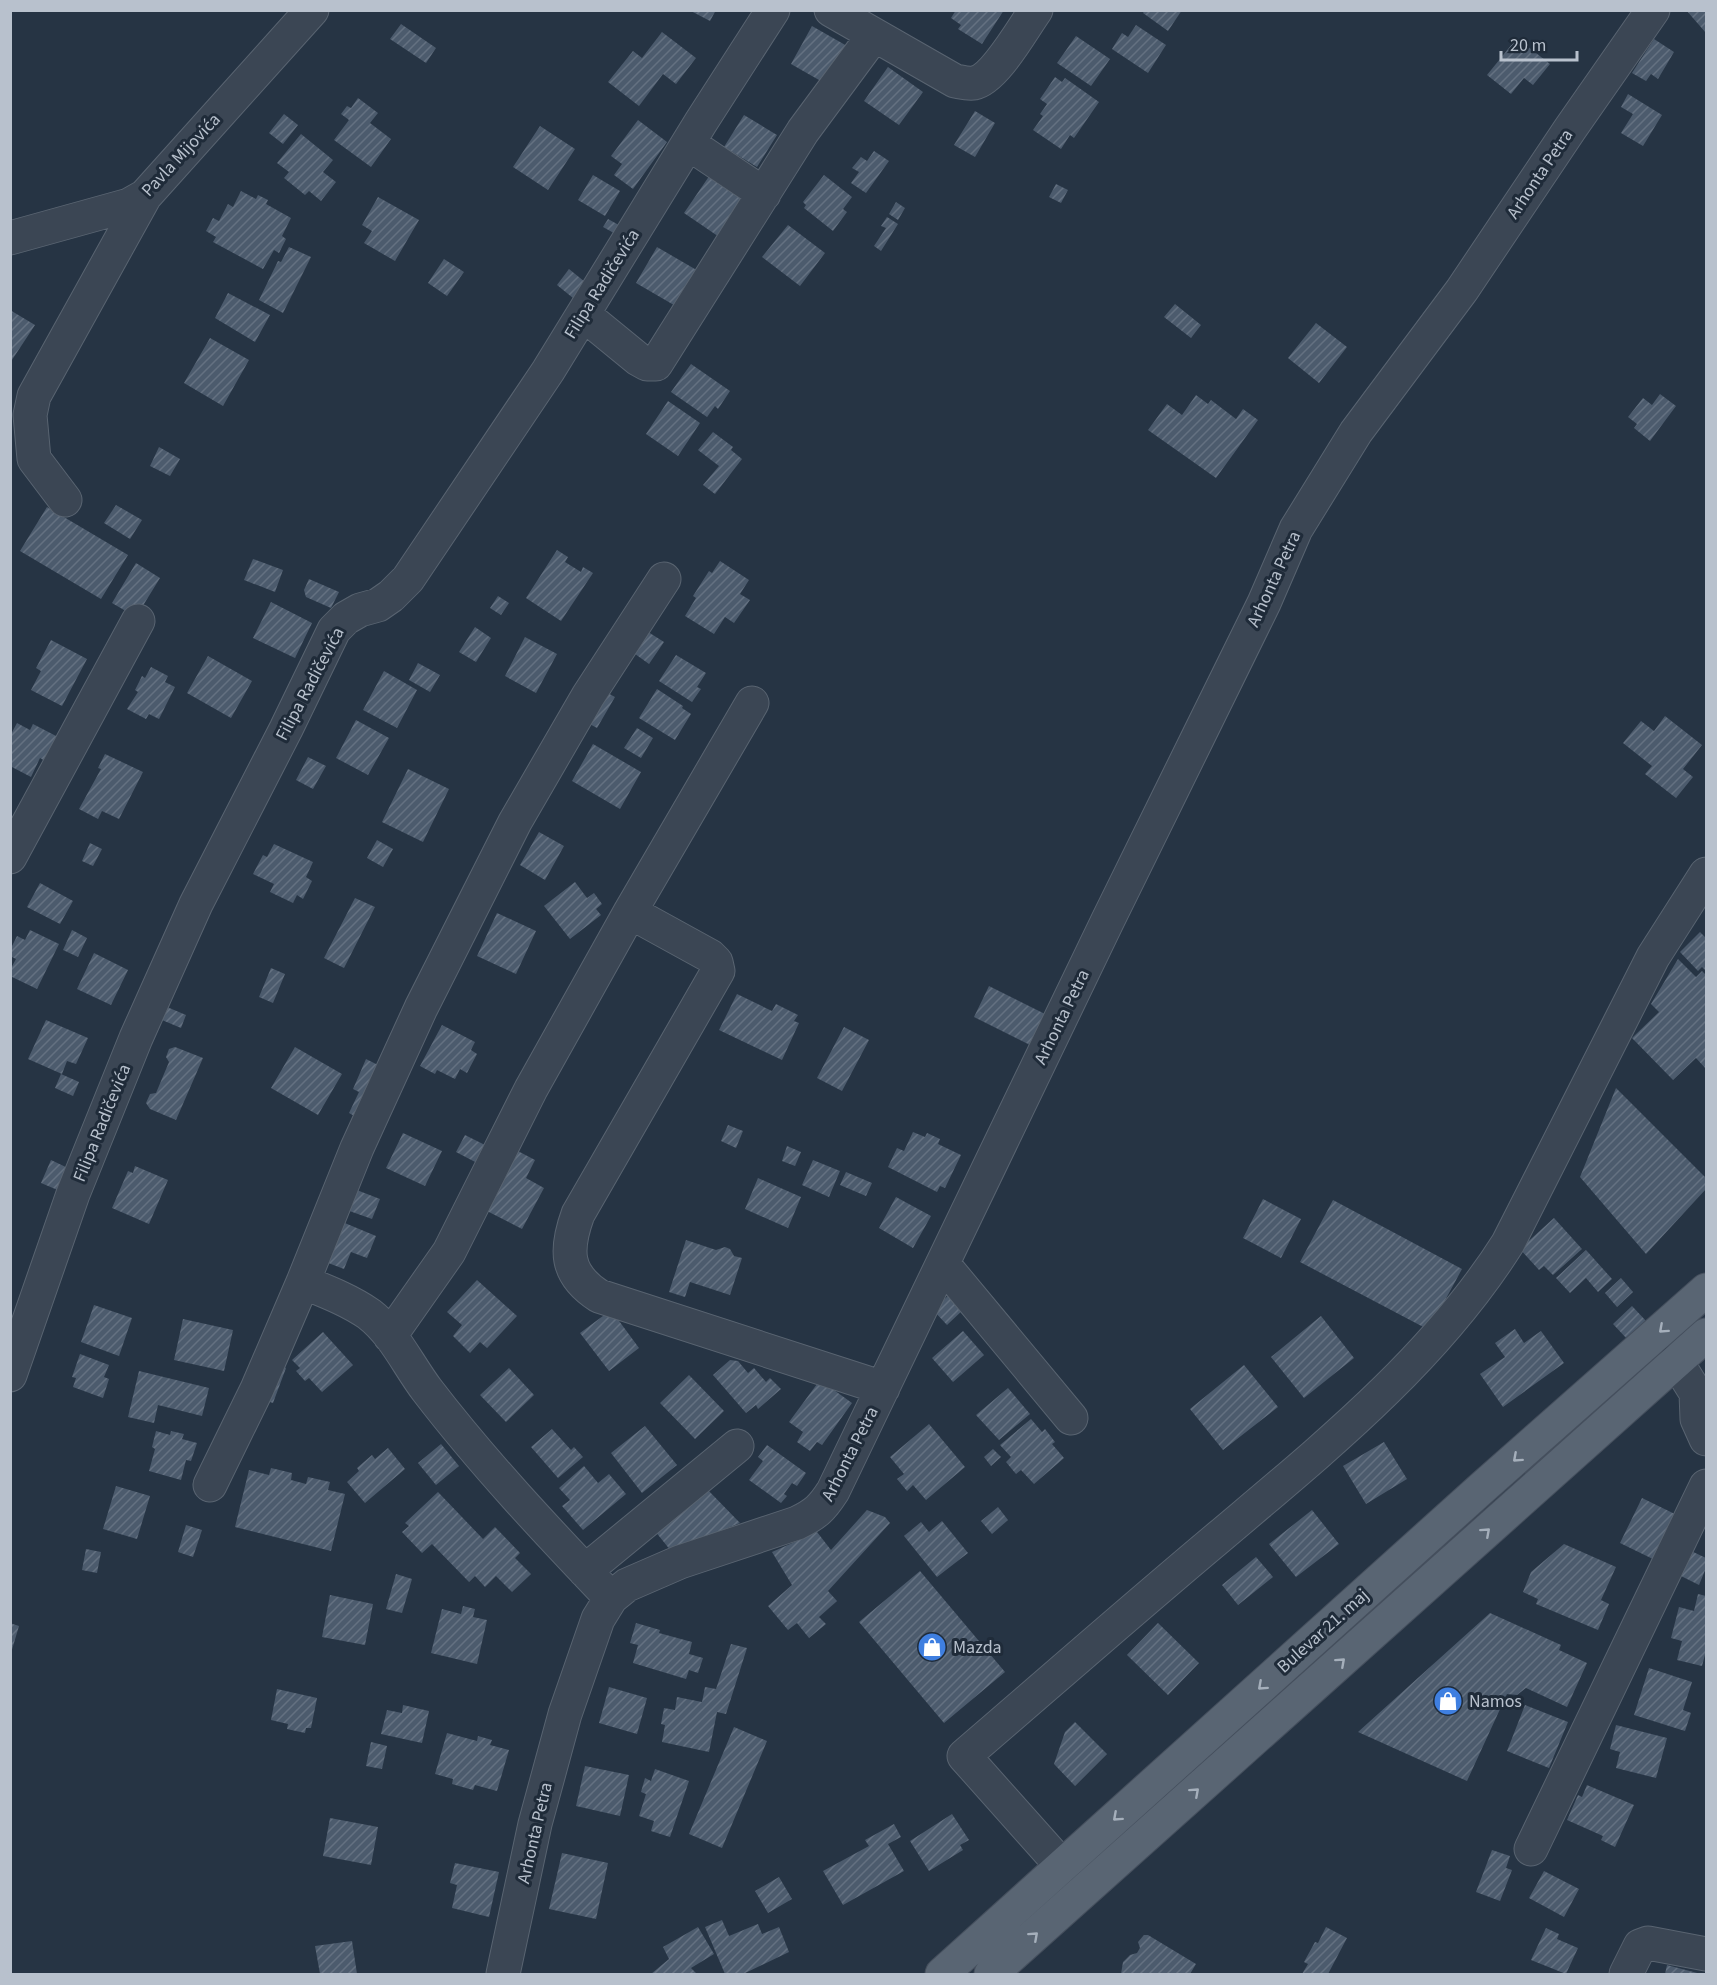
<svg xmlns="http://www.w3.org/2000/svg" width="1717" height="1985" font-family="'Source Sans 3',sans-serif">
  <defs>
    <pattern id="building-hatch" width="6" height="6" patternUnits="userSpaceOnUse" patternTransform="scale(1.5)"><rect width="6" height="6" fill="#4c5b6d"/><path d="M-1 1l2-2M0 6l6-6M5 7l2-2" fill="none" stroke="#647181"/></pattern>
  </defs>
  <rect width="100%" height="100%" fill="#263444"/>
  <path fill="url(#building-hatch)" d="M689 10H716L710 21Z
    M956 10H1004L982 44 958 29 961 25 951 18Z
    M1145 10H1182L1168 31 1143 13Z
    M1686 10H1706V33Z
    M401 24 436 48 426 63 390 39Z
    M1136 25 1166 45 1148 73 1112 49 1122 33 1128 37Z
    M812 26 847 46 826 84 791 64Z
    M662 32 696 58 676 84 663 74 639 106 608 82 633 51 642 58Z
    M1076 36 1110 59 1091 86 1057 63Z
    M1517 38 1550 64 1533 85 1524 78 1511 94 1487 75Z
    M1654 39 1674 52 1658 79 1651 74 1646 81 1632 73Z
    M888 67 923 92 899 125 864 101Z
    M1055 77 1062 82 1065 78 1099 102 1074 138 1070 135 1061 149 1033 130 1043 116 1040 114 1047 104 1040 99Z
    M1628 94 1662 115 1643 146 1621 133 1633 114 1621 107Z
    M358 98 378 113 370 123 391 139 371 167 334 140 349 120 341 114 347 106 351 108Z
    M975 111 995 123 975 157 954 145Z
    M284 114 298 125 283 144 269 133Z
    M744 115 777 135 757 167 724 147Z
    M638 120 667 142 633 189 614 175 622 164 611 156Z
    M540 126 575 149 548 190 513 167Z
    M301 134 333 160 323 172 336 182 321 201 309 191 305 195 284 178 289 172 277 163Z
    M874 151 889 161 866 193 851 183 859 172 852 168 861 157 867 161Z
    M714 169 758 199 728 243 684 213Z
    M593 175 620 191 605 216 578 200Z
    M824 175 852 197 843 209 847 212 833 231 804 208 806 205 803 202Z
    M1056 184 1068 190 1061 203 1049 197Z
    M241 191 256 199 258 195 268 200 266 204 291 218 282 236 286 239 279 253 274 250 263 269 213 242 216 237 206 231 213 218 219 221 228 204 233 207Z
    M378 197 419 220 395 261 364 243 372 231 362 225Z
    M896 202 905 208 898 220 889 214Z
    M887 217 898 224 881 251 874 246 886 228 881 226Z
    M608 219 626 229 621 237 603 227Z
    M788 225 825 253 800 286 762 257Z
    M289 247 311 257 283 313 259 300 278 261 281 262Z
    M657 247 700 272 679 308 636 283Z
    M444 259 464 272 447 296 428 283Z
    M569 269 585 282 573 298 557 285Z
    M228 293 270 315 255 342 215 318Z
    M1175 304 1201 325 1191 338 1164 317Z
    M10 310 35 325 10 363Z
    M1316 323 1347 347 1319 383 1288 358Z
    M210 338 249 360 223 406 184 383Z
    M691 364 730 391 718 409 715 406 707 417 671 392Z
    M1660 394 1676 406 1650 441 1634 428 1637 424 1628 417 1643 398 1652 405Z
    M1196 395 1208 404 1211 400 1236 419 1243 409 1258 420 1216 478 1148 430 1167 404 1182 415Z
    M668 401 700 423 678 456 646 434Z
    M713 432 733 447 731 450 742 459 715 494 703 485 719 466 698 450Z
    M159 447 180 459 170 476 150 466Z
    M116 505 142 520 130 539 104 523Z
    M47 507 128 555 101 599 20 551Z
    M557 550 568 557 565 562 581 572 583 567 593 573 561 621 526 598Z
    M253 559 283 570 275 592 244 580Z
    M720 561 749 580 740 594 750 600 734 623 725 617 714 634 685 616 696 598 693 596 709 571 712 573Z
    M136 563 160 578 136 617 112 603Z
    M309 579 339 592 331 608 306 597 304 590Z
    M498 596 509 603 501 615 490 608Z
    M271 602 312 623 295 658 253 638Z
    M475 627 491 638 476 662 459 652Z
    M645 630 664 642 649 664 631 651Z
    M525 637 557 654 536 693 505 676Z
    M51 640 87 659 62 706 31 690 41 671 36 668Z
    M676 655 706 673 697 687 701 689 692 702 659 681Z
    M208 656 252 681 231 718 187 693Z
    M418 663 440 675 430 692 409 680Z
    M151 667 168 676 165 682 175 687 159 719 149 714 146 719 127 709 138 692 135 690 142 676 145 678Z
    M384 671 417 690 397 728 363 710Z
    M657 689 683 706 682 708 691 714 675 740 639 718Z
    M602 690 615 697 597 728 584 721Z
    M1665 716 1702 745 1683 769 1693 777 1676 798 1645 774 1652 766 1623 743 1641 721 1654 731Z
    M356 720 389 738 368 775 336 758Z
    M17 723 30 730 33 724 58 737 45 761 40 758 31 777 10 766V736Z
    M637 728 653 738 641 758 624 748Z
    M593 744 641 772 620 809 572 781Z
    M105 754 143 772 119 819 102 811 98 819 79 809 101 769 98 768Z
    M308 757 326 766 313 789 296 780Z
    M408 769 449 789 423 842 382 822Z
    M539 832 564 846 545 880 520 865Z
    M377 840 393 849 383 867 367 858Z
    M90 843 102 849 93 866 82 861Z
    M274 844 313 862 306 877 312 881 303 899 297 895 293 903 270 892 274 884 253 874 263 855 267 857Z
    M575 882 587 898 594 893 602 904 596 909 601 915 570 939 544 906Z
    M40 883 73 901 60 924 27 907Z
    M355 898 375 907 344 968 324 958Z
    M497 913 536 931 516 974 477 956Z
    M30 930 59 944 37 989 10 976V970L16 959 10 956V950L17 936 25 940Z
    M72 930 87 938 78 957 63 950Z
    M1700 932 1706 938V971L1702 967 1698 971 1680 952Z
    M94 953 128 970 111 1005 77 989Z
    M1678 959 1696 977 1702 971 1706 975V1069L1696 1058 1673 1080 1632 1038 1659 1012 1651 1004Z
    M271 968 285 974 273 1003 259 997Z
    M989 986 1045 1014 1030 1045 974 1017Z
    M737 994 772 1011 776 1004 798 1015 794 1021 799 1023 782 1060 719 1030Z
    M167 1007 186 1015 181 1028 162 1020Z
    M46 1020 88 1038 76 1064 67 1061 62 1074 28 1059Z
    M442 1025 475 1042 471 1050 477 1054 467 1073 460 1069 455 1079 437 1070 435 1074 420 1066Z
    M844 1027 869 1040 842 1091 817 1078Z
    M175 1047 203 1058 176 1120 150 1109 146 1103 150 1094 156 1093 169 1062 166 1057 169 1049Z
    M295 1047 342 1074 318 1115 271 1088Z
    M366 1059 382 1067 358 1118 349 1113 359 1092 353 1089Z
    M61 1074 79 1082 73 1096 55 1088Z
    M1616 1088 1706 1178V1189L1646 1254 1580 1177Z
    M728 1125 743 1131 736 1148 721 1141Z
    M913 1132 925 1137 927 1133 940 1139 938 1144 961 1155 945 1188 940 1186 937 1192 888 1167 897 1148 904 1151Z
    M403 1133 442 1151 425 1186 386 1168Z
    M465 1135 487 1146 477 1163 456 1152Z
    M787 1146 801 1152 795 1166 782 1161Z
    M516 1150 535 1160 526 1178 544 1188 522 1229 485 1210Z
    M51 1160 70 1169 60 1191 41 1183Z
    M813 1160 840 1171 829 1197 802 1185Z
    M135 1166 168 1180 149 1224 112 1208 128 1171 133 1173Z
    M846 1172 872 1183 866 1196 840 1185Z
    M758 1178 801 1197 788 1228 745 1209Z
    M349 1187 380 1199 372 1219 341 1208Z
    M896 1197 931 1216 913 1248 879 1228Z
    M1263 1199 1301 1219 1281 1258 1243 1238Z
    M1333 1200 1462 1269 1429 1330 1300 1262Z
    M1554 1218 1582 1249 1553 1275 1544 1266 1539 1270 1520 1249Z
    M340 1221 376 1236 367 1258 351 1252 344 1269 323 1261Z
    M686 1240 716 1250 725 1247 730 1249 734 1256 742 1258 730 1295 690 1282 685 1297 669 1292Z
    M1586 1250 1612 1279 1598 1292 1586 1278 1570 1293 1556 1278Z
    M1621 1278 1633 1292 1617 1307 1605 1293Z
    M477 1280 517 1316 487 1348 480 1342 470 1353 453 1336 462 1325 447 1312Z
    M951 1293 965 1308 947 1325 933 1310Z
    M94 1305 132 1318 119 1356 81 1342Z
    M1632 1306 1647 1322 1628 1340 1613 1324Z
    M611 1310 639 1348 609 1371 580 1333Z
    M1321 1316 1354 1358 1304 1398 1271 1357Z
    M183 1319 233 1330 224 1371 174 1360Z
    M1515 1329 1524 1343 1541 1331 1564 1363 1503 1407 1480 1374 1505 1357 1495 1343Z
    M963 1331 984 1355 953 1382 932 1358Z
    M323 1332 353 1365 322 1392 309 1378 305 1381 296 1371 300 1368 292 1360Z
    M80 1354 109 1365 104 1377 109 1379 103 1398 73 1387 76 1378 72 1377Z
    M730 1360 738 1361 748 1373 754 1368 766 1382 770 1378 781 1389 758 1409 756 1405 746 1413 713 1375Z
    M271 1363 286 1368 273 1403 258 1398Z
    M1244 1365 1278 1407 1223 1450 1190 1409Z
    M509 1368 534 1395 506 1422 480 1395Z
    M139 1371 209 1388 202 1416 158 1405 154 1423 128 1417Z
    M689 1375 724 1411 695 1439 660 1403Z
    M820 1380 852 1403 822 1445 817 1442 810 1451 797 1442 803 1432 789 1422Z
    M1008 1388 1030 1414 999 1440 976 1415Z
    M1031 1419 1042 1432 1045 1429 1055 1442 1052 1444 1064 1458 1034 1484 1021 1470 1016 1474 1006 1462 1011 1457 1000 1445Z
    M929 1424 965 1467 926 1500 913 1485 907 1491 897 1479 904 1474 890 1457Z
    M645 1426 677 1465 642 1493 611 1453Z
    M552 1429 571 1450 574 1447 583 1457 558 1478 531 1447Z
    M156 1431 170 1435 171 1431 184 1434 182 1439 197 1443 191 1461 186 1460 181 1480 149 1471 155 1449 152 1447Z
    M1384 1442 1407 1479 1366 1504 1343 1466Z
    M441 1444 459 1466 436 1485 418 1463Z
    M767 1445 806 1473 797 1486 792 1483 784 1494 787 1496 781 1503 749 1480 763 1461 758 1457Z
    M388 1448 405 1469 365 1503 347 1482 359 1471 357 1468 372 1455 375 1459Z
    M993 1449 1001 1457 991 1466 984 1457Z
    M584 1466 598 1483 609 1474 626 1494 583 1530 562 1506 570 1500 559 1488Z
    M271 1468 292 1473 291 1480 306 1484 308 1477 330 1482 328 1490 345 1494 331 1551 235 1527 249 1470 269 1475Z
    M116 1486 150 1496 137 1539 103 1529Z
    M705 1487 740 1523 671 1551 655 1531Z
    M438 1492 483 1539 495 1527 520 1553 515 1558 531 1574 512 1592 496 1576 485 1587 475 1576 469 1582 432 1544 422 1553 402 1532 409 1526 405 1523Z
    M1642 1498 1681 1517 1659 1562 1620 1543Z
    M998 1507 1008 1520 992 1534 981 1521Z
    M867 1510 885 1517 890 1523 828 1591 837 1601 819 1617 826 1624 809 1638 797 1623 788 1630 768 1606 792 1585 772 1552 817 1532 831 1550Z
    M1312 1510 1339 1544 1296 1577 1269 1544Z
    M942 1521 968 1553 937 1577 904 1536 921 1522 929 1532Z
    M186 1525 202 1530 193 1557 178 1552Z
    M1564 1544 1616 1567 1601 1600 1609 1604 1598 1630 1536 1604 1538 1599 1523 1592 1531 1572Z
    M86 1549 101 1552 97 1573 82 1570Z
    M1689 1550 1706 1558V1568L1699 1585 1677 1574Z
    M1256 1557 1273 1577 1238 1605 1222 1585Z
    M920 1571 1005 1672 944 1723 859 1622Z
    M396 1574 412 1579 402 1613 386 1609Z
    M1698 1594 1706 1596V1651L1702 1666 1677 1660 1682 1641 1671 1638 1679 1607 1694 1611Z
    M330 1595 373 1604 365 1645 322 1637Z
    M463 1606 475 1609 473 1617 487 1620 477 1664 431 1653 442 1609 461 1614Z
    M1490 1613 1561 1645 1559 1650 1587 1663 1567 1707 1526 1688 1517 1695 1507 1694 1467 1781 1358 1732Z
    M10 1623 19 1626 11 1653H10Z
    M636 1623 660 1630 659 1633 692 1642 689 1654 703 1658 698 1673 689 1670 686 1679 633 1663 638 1645 630 1643Z
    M1158 1623 1199 1663 1168 1695 1127 1655Z
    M731 1644 747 1648 726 1714 717 1712 709 1752 662 1742 665 1725 661 1724 664 1708 675 1710 677 1697 702 1702 705 1687 716 1689Z
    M1649 1668 1692 1682 1683 1710 1691 1713 1685 1731 1634 1715Z
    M609 1687 647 1698 637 1734 599 1723Z
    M277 1689 317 1698 311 1728H306L305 1733 287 1729 288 1724 271 1720Z
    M403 1705 429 1711 422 1743 381 1734 387 1710 402 1713Z
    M1525 1705 1568 1722 1549 1768 1507 1751Z
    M1075 1722 1107 1754 1075 1786 1054 1764 1065 1732Z
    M1616 1725 1667 1738 1656 1778 1616 1768 1620 1752 1610 1749Z
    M734 1727 767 1741 722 1848 689 1834Z
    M447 1733 477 1741 478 1736 492 1740 490 1745 509 1750 497 1791 475 1785 473 1790 452 1784 453 1779 435 1774Z
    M371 1742 387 1746 382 1769 366 1766Z
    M585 1766 629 1775 620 1816 576 1806Z
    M655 1769 689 1781 670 1837 651 1831 654 1821 639 1816 646 1794 641 1792 645 1778 651 1781Z
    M1587 1785 1634 1805 1615 1847 1601 1840 1603 1836 1567 1820 1578 1795 1582 1797Z
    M952 1814 969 1840 960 1845 963 1850 929 1871 910 1841Z
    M330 1818 378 1827 371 1865 323 1856Z
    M894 1824 901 1837 888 1844 904 1871 843 1905 823 1871 869 1846 865 1840Z
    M1492 1850 1510 1856 1506 1868 1512 1870 1500 1901 1476 1892Z
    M562 1853 608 1863 596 1919 549 1909Z
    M455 1863 499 1872 489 1917 452 1908 457 1885 450 1883Z
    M1544 1871 1579 1889 1564 1917 1529 1898Z
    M779 1877 792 1899 768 1913 755 1891Z
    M722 1920 729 1936 758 1924 762 1934 779 1927 789 1952 743 1974H725L705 1927Z
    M698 1927 714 1954 691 1968 697 1974H651L669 1959 663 1947Z
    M1326 1927 1347 1938 1328 1974H1302L1308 1964 1304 1962 1315 1942 1318 1943Z
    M1546 1928 1559 1934 1557 1939 1578 1948 1566 1974 1531 1960Z
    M1144 1935H1148L1196 1964 1190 1974H1121L1123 1962 1130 1955 1137 1953 1140 1948 1138 1942Z
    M352 1941 357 1974H320L315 1946Z
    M1667 1965 1701 1974H1665Z"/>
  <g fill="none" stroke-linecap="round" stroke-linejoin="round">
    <g stroke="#596471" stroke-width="35">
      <path id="minor" d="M831 10 955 81C961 82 968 84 974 83 995 79 1023 28 1036 10
        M688 143 764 194
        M10 238 129 205 145 196 312 10
        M583 314 638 359 647 364H656L803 131 874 35
        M65 500 34 459 30 415 34 396 145 196
        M10 857 138 621
        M630 912 710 956 716 962 718 971 578 1214C565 1250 565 1274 599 1296L883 1388
        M943 1264 1071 1418
        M303 1282C325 1291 349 1300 369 1314 394 1333 408 1365 427 1390 483 1463 547 1531 611 1598
        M390 1336 449 1252 531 1089 630 912 752 703
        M1676 1361 1696 1393 1697 1419 1706 1439
        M10 1375 73 1194 136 1038 196 904 286 729 334 630 346 618 360 610 378 605 391 596 408 579 548 371 701 122 773 10
        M210 1485 257 1389 303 1282 357 1148 421 1008 515 822 588 696 664 579
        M585 1571 737 1446
        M1531 1849 1706 1486
        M1062 1866 964 1756C1049 1683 1133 1609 1219 1537 1323 1449 1434 1360 1508 1243L1653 957 1706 874
        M503 1974 535 1824 565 1714 598 1619 611 1598 627 1585 680 1562 797 1523C816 1514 822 1508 833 1491L1107 922 1264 603 1296 529 1356 432 1462 290 1570 129 1653 10
        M1626 1974 1640 1946 1648 1943 1706 1954"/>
    </g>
    <g stroke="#454f5d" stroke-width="35">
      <path id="major" d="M942 1974 1483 1487 1706 1290
        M991 1974 1706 1335"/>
    </g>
    <use href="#minor" stroke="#3b4654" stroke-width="33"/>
    <use href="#major" stroke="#596573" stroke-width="33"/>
  </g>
  <defs><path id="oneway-chevron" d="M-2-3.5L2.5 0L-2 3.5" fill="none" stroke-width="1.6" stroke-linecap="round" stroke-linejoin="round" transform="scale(1.5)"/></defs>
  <g stroke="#a5afbb">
    <use href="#oneway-chevron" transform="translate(1663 1329) rotate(138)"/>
    <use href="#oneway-chevron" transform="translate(1517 1458) rotate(138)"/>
    <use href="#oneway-chevron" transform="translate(1486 1532) rotate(-42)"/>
    <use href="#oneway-chevron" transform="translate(1341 1662) rotate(-42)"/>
    <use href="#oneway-chevron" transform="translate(1262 1686) rotate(138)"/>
    <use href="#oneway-chevron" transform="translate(1195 1792) rotate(-42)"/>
    <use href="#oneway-chevron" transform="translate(1117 1817) rotate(138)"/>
    <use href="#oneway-chevron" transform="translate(1034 1936) rotate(-42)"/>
  </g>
  <defs>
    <g id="shop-disc" transform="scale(1.5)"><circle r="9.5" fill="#3f7fe0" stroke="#1f2b39"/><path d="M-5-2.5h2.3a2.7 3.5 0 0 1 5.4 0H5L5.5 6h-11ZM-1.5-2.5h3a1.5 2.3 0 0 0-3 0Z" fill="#fff"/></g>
  </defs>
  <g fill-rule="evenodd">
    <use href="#shop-disc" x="932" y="1647"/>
    <use href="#shop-disc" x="1448" y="1701"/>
  </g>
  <g text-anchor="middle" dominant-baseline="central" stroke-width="6" stroke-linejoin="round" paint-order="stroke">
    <g font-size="18" fill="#b8c1cd" stroke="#1f2b39">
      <text transform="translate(181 155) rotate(-47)">Pavla Mijovića</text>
      <text transform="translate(1540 174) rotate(-56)">Arhonta Petra</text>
      <text transform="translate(602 284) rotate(-58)">Filipa Radičevića</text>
      <text transform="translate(1274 579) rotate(-65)">Arhonta Petra</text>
      <text transform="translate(310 684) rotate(-62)">Filipa Radičevića</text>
      <text transform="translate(1062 1017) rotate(-64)">Arhonta Petra</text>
      <text transform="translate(102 1123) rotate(-68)">Filipa Radičevića</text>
      <text transform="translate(850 1454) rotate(-63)">Arhonta Petra</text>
      <text transform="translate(1323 1631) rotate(-42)">Bulevar 21. maj</text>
      <text transform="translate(535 1833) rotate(-77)">Arhonta Petra</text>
    </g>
    <g font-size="18" fill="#b8c1cd" stroke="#1f2b39" text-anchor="start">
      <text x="953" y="1647">Mazda</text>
      <text x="1469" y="1701">Namos</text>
    </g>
  </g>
  <rect width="1717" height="1985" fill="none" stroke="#b8c1cd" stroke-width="24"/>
  <path d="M1501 51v9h76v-9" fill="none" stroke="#b8c1cd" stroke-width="3"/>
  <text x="1510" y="51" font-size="18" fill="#b8c1cd" stroke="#1f2b39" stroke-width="4.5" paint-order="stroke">20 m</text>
</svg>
